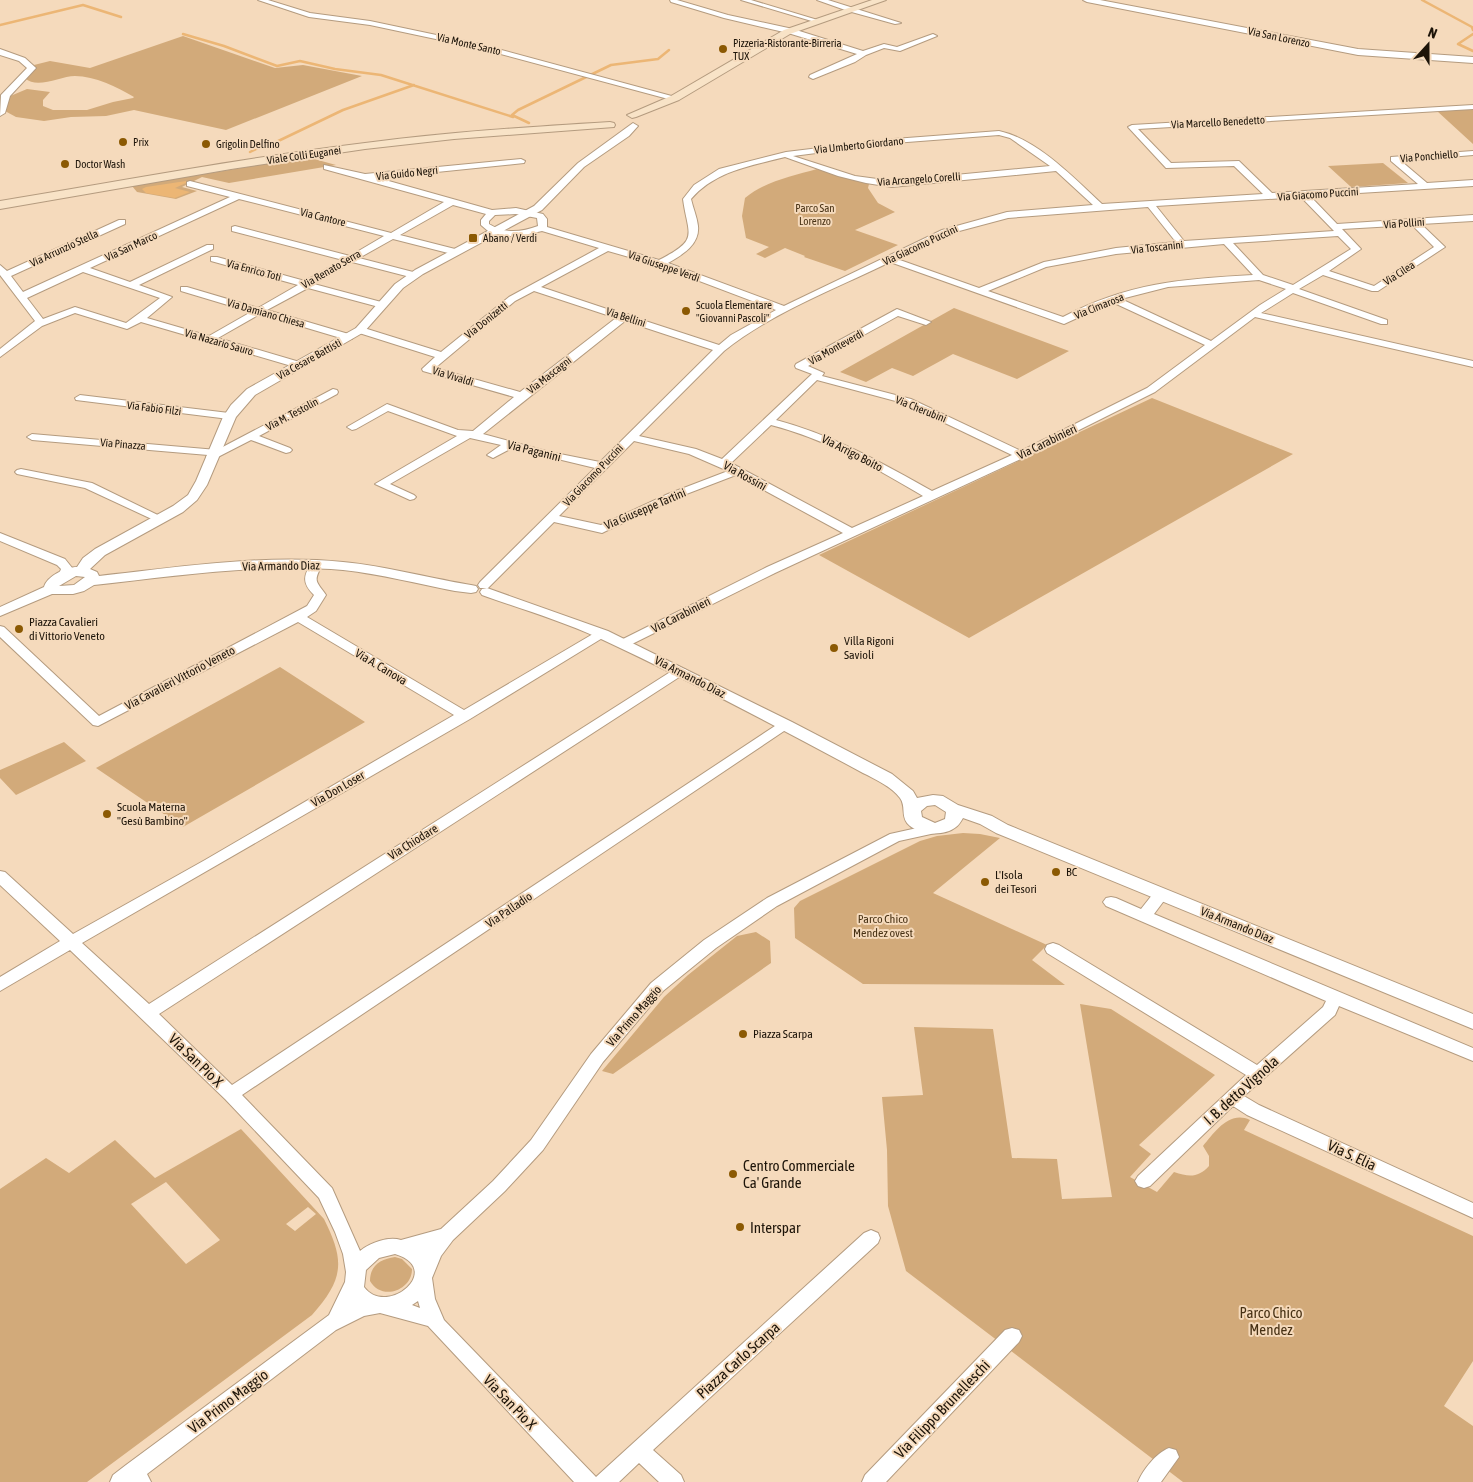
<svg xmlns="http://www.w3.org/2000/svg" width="1473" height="1482" font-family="'Asap Condensed',sans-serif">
  <rect width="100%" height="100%" fill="#f5dabc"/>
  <path fill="#d2aa7a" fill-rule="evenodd" d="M183 36 275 68 303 65 362 76 226 130 134 110 106 116 71 117 44 121 16 117 5 111 8 97 27 89 50 92 43 100V106L53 110H87L113 102 133 98 134 97C117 87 95 76 75 76 60 76 37 90 25 78L35 69 34 65 50 61 90 68Z
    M1473 109V144L1437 111Z
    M307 157 336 165 229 183 202 177 182 187 197 191 176 199 137 192 132 186Z
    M1383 163 1408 183 1351 187 1328 166Z
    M817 169 869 184 868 188 878 203 895 212 855 230 898 245 845 271 804 257 805 256 785 248 765 258 756 254 769 247 746 238 742 216 745 198C766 181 792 176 817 169Z
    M954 308 1069 351 1017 379 953 354 913 376 892 368 866 382 840 372Z
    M1152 398 1293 454 969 638 819 555Z
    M280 667 365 722 183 827 96 768Z
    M64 742 86 761 16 795 0 778V770Z
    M963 833 980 834 1000 838 933 893 1047 945 1032 960 1065 985 863 984 795 938 794 908 800 901 920 841 937 836Z
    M756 932 770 941 771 963 613 1074 602 1071 664 997 688 975 737 936Z
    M1080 1004 1111 1009 1215 1075 1139 1145 1151 1154 1130 1177 1157 1192 1174 1172C1189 1177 1198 1178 1209 1166V1156L1203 1146C1214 1133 1229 1110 1250 1120L1244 1130 1473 1236V1361L1444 1406 1473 1426V1482H1183L906 1271 888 1206 887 1150 882 1097 923 1095 914 1027 993 1029 1012 1158 1057 1159 1062 1199 1112 1197Z
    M241 1129 324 1219C345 1261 344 1279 312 1315L87 1482H0V1189L46 1158 69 1173 115 1140 155 1178ZM166 1182 220 1240 186 1264 131 1204ZM308 1207 316 1214 295 1231 286 1224Z
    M395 1257 402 1259 412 1269C412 1291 381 1301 370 1281 370 1265 381 1259 395 1257Z"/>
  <path fill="#ecb675" d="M186 181 188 182 175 188 190 192 175 198 146 193 142 189 146 187Z"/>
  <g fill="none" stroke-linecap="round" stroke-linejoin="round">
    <path stroke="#ecb675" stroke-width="2.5" d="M1422 0 1472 27 1473 30
      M0 25 83 5 121 17
      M183 34 224 46 277 66 300 61 335 69 381 75 513 117
      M1473 34 1458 44 1473 51
      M529 123 512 115 518 110 611 65 658 59 669 50
      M250 152 266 144H272L343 110 414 85"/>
    <g stroke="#b49b7f" stroke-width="2">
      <path id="minor" d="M258 0H268L310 13 370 21 479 44 679 98 672 100 478 48 370 25 309 17Z
        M670 0H677L728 15 793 29 863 51 884 44 897 47 933 34 937 36 900 51 884 48 866 55 855 62 813 79 809 77 810 75 857 54 788 33 724 18 671 2Z
        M741 0H751L821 21 815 22Z
        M817 0H828L901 23 895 24 848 11Z
        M1473 105V109L1138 129 1171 163 1239 161 1272 193 1418 184 1391 161V157L1473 151V155L1401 161 1427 183 1473 180V186L1310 196 1337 224 1473 215V221L1421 224 1445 247 1378 291H1372L1323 275 1299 289 1387 320V324H1381L1293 293 1261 313 1473 361V367L1255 317 1155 392 1025 457 775 573 624 648 618 644 619 641 767 567 843 533 736 475 676 498 606 531 602 533 554 522 488 588H480L478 585 480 582 595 468 512 448 493 458 487 455 501 445 470 438 390 484 414 495 416 497 414 499 410 500 375 484 457 436 388 411 356 429 352 430 347 427 387 404 458 430 473 431 514 397 423 371 422 369 435 357 356 332V328H364L441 352 509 297 599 248 542 231 520 236H505L488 231 481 225V220L486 214 453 205 400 235 459 250V254L456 255 393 239 359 258 417 273V277L414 278 352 262 314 284 385 303V307H379L308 288 267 310 352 335V339H344L260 314 218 338 303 363V367H295L141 322 127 329 75 313 42 326 0 357V349L35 321 0 275V265L7 271 119 220H125V224L11 276 23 292 230 197 187 186V182L190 181 391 233 444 202 324 169V165L365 174 521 159 525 161 524 163 378 178 492 210 516 208 543 214 547 219V227L659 260C700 239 688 236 683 199L694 185 719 169 786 152 894 139 999 131C1037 139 1074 178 1102 204L1263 194 1234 166 1166 168 1128 127 1132 125ZM999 135 1010 138 1050 166 892 181 855 176 793 156 894 143ZM785 157 838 176 866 183 892 187 1056 171 1093 205 1007 212 942 230 784 306 668 263C682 255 700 245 698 226 697 217 693 208 691 199 715 171 750 166 785 157ZM1301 197 1334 231 1184 241 1156 206ZM239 199 384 236 350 256 235 226 232 227V231L343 260 305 281 217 257H211V261L298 285 258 308 187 287H181V291L251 312 209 336 147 318 172 297 139 285 213 249V245H207L130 282 90 268ZM1148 207 1176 242 1116 248 1044 262 979 288 897 259 948 234 1008 218ZM516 214 537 218 538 226C522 232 504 234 489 224V221L495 215ZM1412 225 1434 247 1374 286 1329 271 1361 249 1342 229ZM1338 236 1351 249 1293 285 1263 275 1233 243ZM1224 244 1253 275C1181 279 1128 283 1063 317L988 291 1046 267 1116 254ZM608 251 657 265 776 310 731 335 719 345 630 316 628 314H622L541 287ZM890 262 1064 324 1112 302 1205 345 1147 388 1021 451 911 399 822 376 824 373 808 366 898 316 926 325 931 322 897 309 796 364 795 366 796 368 812 374 722 459 696 449 639 436 724 351C771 313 835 289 890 262ZM83 272 160 298 126 323 75 307 43 319 27 298ZM1259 280 1286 289 1260 305 1211 341 1121 299 1168 287ZM534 291 616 318 520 392 435 368 515 301ZM625 321 713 350 600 462 550 452 483 434ZM817 380 903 403 1012 455 932 491C882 463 833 435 776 420ZM771 425C826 439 874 467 923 496L852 528 731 463ZM634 441 689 454 728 471 668 494 601 525 559 516Z
        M333 389 337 390 338 392 337 394 259 436 290 448 292 450 290 452 286 453 251 440 212 460 208 459 206 457 208 455 32 440 27 437 32 434 217 450Z
        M80 395 229 413 234 416 229 419 76 400 75 398Z
        M21 469 92 483 166 519 160 523 156 521 85 488 17 474 15 472 17 470Z
        M0 533 65 559 73 569 69 577H61L59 574 61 569 57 565 0 541Z
        M316 561 322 565C313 582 316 581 326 595L316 611 307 617 464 710 598 631 603 630 609 634 470 719 82 943 149 1004 675 669H685L687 672 159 1014 232 1085 781 722 786 721 793 725 242 1095 332 1188 360 1251C370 1243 388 1236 401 1240L441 1229 493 1181 531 1140 591 1054 651 983 704 940 767 898 890 834 935 824 940 826 942 829 940 832 899 841 777 906 716 948 663 991 603 1062 543 1150 505 1191 453 1240 441 1256 432 1278 435 1299 444 1320 596 1477 864 1233 871 1230 878 1233 880 1238 878 1243 653 1450 681 1475 684 1482H659L639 1463 619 1482H574L428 1326 380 1313 364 1316 336 1330 147 1474 151 1482H110L113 1475 126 1465 329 1315 345 1282 346 1272 343 1254 335 1232 319 1198 225 1099 70 950 0 991V977L60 941 0 885V871L5 872 73 934 205 860 454 715 298 622 98 726 93 725 0 637V626L4 627 99 716 307 606 314 595C302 583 303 576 312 562ZM395 1254C445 1269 387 1318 364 1287L366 1270 379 1258ZM418 1301 420 1308 412 1305Z
        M1161 889 1166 890 1169 894 1154 914 1473 1048V1061L1339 1006 1335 1015 1244 1096 1259 1105 1473 1203V1218L1247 1115 1233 1106 1150 1186 1144 1188 1138 1186 1135 1181 1138 1176 1246 1075 1047 953 1045 949 1047 945 1053 943 1059 945 1257 1065 1323 1007 1326 1001 1106 906 1103 902 1106 898 1111 897 1116 898 1141 909 1156 890Z
        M1012 1328 1019 1330 1022 1336 1019 1342 886 1482H862L865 1475 1005 1330Z
        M1169 1448 1176 1450 1179 1457 1161 1482H1138C1143 1470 1156 1453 1169 1448Z"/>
    </g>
    <g stroke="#b49b7f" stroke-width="2">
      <path id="tertiary" d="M1083 0H1100L1358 49 1473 57V63L1358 55 1087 2Z
        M0 49 25 58 36 68 10 96 5 113 0 116 1 95 27 68 19 61 0 55Z
        M633 123 638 126 629 136 584 167 542 210 423 274 403 288 364 332 255 395 236 417 207 485 197 500 183 512 105 555 90 569 97 572 99 576C180 567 262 554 343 562 386 566 428 578 471 585L476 586 478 589 476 592 471 593 455 591C418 584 381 574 343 570 260 563 176 576 94 585L84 591 73 594H52L0 616V607L44 587C47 576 66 567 77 567L83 558 95 549 173 506 188 495 196 481 223 417 231 405 247 389 356 328 395 284 415 270 534 206 578 163ZM76 576 85 577 74 585 59 586Z
        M487 588 608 631 792 722 892 774 913 791 917 798 933 795 943 796 958 805 992 816 1008 825 1473 1014V1029L996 833 980 824 963 818C961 821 959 825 956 827 944 837 917 835 907 823 901 815 906 806 900 798 892 787 875 779 863 773 776 726 689 680 599 638 562 621 521 609 482 595L480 592 482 589ZM935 805 946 812 945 819 935 823 922 817 921 811 927 806Z"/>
    </g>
    <g stroke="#b49b7f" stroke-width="2">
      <path id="secondary" d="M872 0H886L790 34 679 100 636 117 632 118 627 115 671 96 784 30Z
        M610 122 614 123 615 125 614 127 454 139 365 149 231 169 0 209V201C122 181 243 158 365 143 447 132 528 127 610 122Z"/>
    </g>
    <use href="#minor" fill="#fff" fill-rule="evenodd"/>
    <use href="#tertiary" fill="#fff" fill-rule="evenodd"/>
    <use href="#secondary" fill="#f8e3c7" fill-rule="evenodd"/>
  </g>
  <g fill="#8b5903" stroke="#f5dabc" stroke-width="2">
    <circle cx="723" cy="49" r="5"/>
    <circle cx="123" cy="142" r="5"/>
    <circle cx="206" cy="144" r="5"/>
    <circle cx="65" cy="164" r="5"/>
    <rect x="468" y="233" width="10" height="10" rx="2.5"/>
    <circle cx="686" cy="311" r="5"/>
    <circle cx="19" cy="629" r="5"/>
    <circle cx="834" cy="648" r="5"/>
    <circle cx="107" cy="814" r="5"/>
    <circle cx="1056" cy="872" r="5"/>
    <circle cx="985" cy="882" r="5"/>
    <circle cx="743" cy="1034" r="5"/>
    <circle cx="733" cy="1174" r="5"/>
    <circle cx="740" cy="1227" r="5"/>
  </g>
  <g text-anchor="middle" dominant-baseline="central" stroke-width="4" stroke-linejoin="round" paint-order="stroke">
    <g font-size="11" fill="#1d1409" stroke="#f5dabc">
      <text transform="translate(1279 37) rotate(12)">Via San Lorenzo</text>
      <text transform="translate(469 44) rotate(13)">Via Monte Santo</text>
      <text transform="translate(1218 122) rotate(-3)">Via Marcello Benedetto</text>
      <text transform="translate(859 145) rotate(-6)">Via Umberto Giordano</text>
      <text transform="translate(304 155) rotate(-8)">Viale Colli Euganei</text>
      <text transform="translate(1429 156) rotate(-5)">Via Ponchiello</text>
      <text transform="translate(407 173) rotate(-6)">Via Guido Negri</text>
      <text transform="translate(919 179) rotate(-4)">Via Arcangelo Corelli</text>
      <text transform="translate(1318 194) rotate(-4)">Via Giacomo Puccini</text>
      <text transform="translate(323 217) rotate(14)">Via Cantore</text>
      <text transform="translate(1404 223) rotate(-4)">Via Pollini</text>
      <text transform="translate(920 245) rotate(-25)">Via Giacomo Puccini</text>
      <text transform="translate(131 246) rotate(-25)">Via San Marco</text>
      <text transform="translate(1157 247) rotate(-6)">Via Toscanini</text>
      <text transform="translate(64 248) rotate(-25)">Via Arrunzio Stella</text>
      <text transform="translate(664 266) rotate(19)">Via Giuseppe Verdi</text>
      <text transform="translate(331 269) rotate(-30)">Via Renato Serra</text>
      <text transform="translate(254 270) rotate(15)">Via Enrico Toti</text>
      <text transform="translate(1399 273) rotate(-33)">Via Cilea</text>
      <text transform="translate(1099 306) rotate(-22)">Via Cimarosa</text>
      <text transform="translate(266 313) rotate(16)">Via Damiano Chiesa</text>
      <text transform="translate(626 317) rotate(18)">Via Bellini</text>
      <text transform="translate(486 320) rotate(-39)">Via Donizetti</text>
      <text transform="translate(219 342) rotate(16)">Via Nazario Sauro</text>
      <text transform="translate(836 347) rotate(-29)">Via Monteverdi</text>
      <text transform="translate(309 359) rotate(-29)">Via Cesare Battisti</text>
      <text transform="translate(549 375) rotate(-38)">Via Mascagni</text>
      <text transform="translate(453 376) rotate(17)">Via Vivaldi</text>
      <text transform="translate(154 408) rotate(7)">Via Fabio Filzi</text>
      <text transform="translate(921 409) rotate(22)">Via Cherubini</text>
      <text transform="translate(292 414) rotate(-28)">Via M. Testolin</text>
      <text transform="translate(123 444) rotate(5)">Via Pinazza</text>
      <text transform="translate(593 475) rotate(-46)">Via Giacomo Puccini</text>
    </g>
    <g font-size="11" fill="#1d1409" stroke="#f5dabc" text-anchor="start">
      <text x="733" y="43">Pizzeria-Ristorante-Birreria<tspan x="733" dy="13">TUX</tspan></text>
      <text x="133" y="142">Prix</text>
      <text x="216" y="144">Grigolin Delfino</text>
      <text x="75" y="164">Doctor Wash</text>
      <text x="483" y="238">Abano / Verdi</text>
      <text x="696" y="305">Scuola Elementare<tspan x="696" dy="13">"Giovanni Pascoli"</tspan></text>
    </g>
    <g font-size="11" fill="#473114" stroke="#f5dabc">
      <text x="815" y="208">Parco San<tspan x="815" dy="13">Lorenzo</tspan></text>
    </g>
    <g font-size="12" fill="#1d1409" stroke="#f5dabc">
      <text transform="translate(1047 442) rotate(-26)">Via Carabinieri</text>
      <text transform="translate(534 451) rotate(14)">Via Paganini</text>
      <text transform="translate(852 453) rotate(27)">Via Arrigo Boito</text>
      <text transform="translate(745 476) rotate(29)">Via Rossini</text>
      <text transform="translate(645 509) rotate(-23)">Via Giuseppe Tartini</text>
      <text transform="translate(281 566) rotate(-1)">Via Armando Diaz</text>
      <text transform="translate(681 615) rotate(-27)">Via Carabinieri</text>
      <text transform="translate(381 667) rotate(31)">Via A. Canova</text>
      <text transform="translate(690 677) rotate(27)">Via Armando Diaz</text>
      <text transform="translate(180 678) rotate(-28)">Via Cavalieri Vittorio Veneto</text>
      <text transform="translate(338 789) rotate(-30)">Via Don Loser</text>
      <text transform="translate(413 842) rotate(-32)">Via Chiodare</text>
      <text transform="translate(509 910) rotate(-34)">Via Palladio</text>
      <text transform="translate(1237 925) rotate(22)">Via Armando Diaz</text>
      <text transform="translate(634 1016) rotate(-49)">Via Primo Maggio</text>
    </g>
    <g font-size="12" fill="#1d1409" stroke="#f5dabc" text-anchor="start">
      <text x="29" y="622">Piazza Cavalieri<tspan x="29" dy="14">di Vittorio Veneto</tspan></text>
      <text x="844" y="641">Villa Rigoni<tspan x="844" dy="14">Savioli</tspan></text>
      <text x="117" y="807">Scuola Materna<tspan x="117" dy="14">"Gesù Bambino"</tspan></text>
      <text x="1066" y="872">BC</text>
      <text x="995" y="875">L'Isola<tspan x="995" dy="14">dei Tesori</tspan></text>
      <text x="753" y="1034">Piazza Scarpa</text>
    </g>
    <g font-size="12" fill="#473114" stroke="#f5dabc">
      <text x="883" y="919">Parco Chico<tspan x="883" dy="14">Mendez ovest</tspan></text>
    </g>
    <g font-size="15" fill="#1d1409" stroke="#f5dabc">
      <text transform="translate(196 1060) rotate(44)">Via San Pio X</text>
      <text transform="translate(1241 1090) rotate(-42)">I. B. detto Vignola</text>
      <text transform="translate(1352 1155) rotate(25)">Via S. Elia</text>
      <text transform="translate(738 1360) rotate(-42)">Piazza Carlo Scarpa</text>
      <text transform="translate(228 1401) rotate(-37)">Via Primo Maggio</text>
      <text transform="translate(510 1402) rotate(46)">Via San Pio X</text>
      <text transform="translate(942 1409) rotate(-46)">Via Filippo Brunelleschi</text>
    </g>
    <g font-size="15" fill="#1d1409" stroke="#f5dabc" text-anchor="start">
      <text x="743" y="1165">Centro Commerciale<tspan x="743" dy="17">Ca' Grande</tspan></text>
      <text x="750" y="1227">Interspar</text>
    </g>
    <g font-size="15" fill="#473114" stroke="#f5dabc">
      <text x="1271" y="1312">Parco Chico<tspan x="1271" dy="17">Mendez</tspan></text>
    </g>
  </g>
  <g transform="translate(1428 45) rotate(21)" stroke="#f5dabc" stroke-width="4" paint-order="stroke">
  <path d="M0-4L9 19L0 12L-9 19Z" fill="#1d1409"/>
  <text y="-8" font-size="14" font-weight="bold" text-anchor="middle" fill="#1d1409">N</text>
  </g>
</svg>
